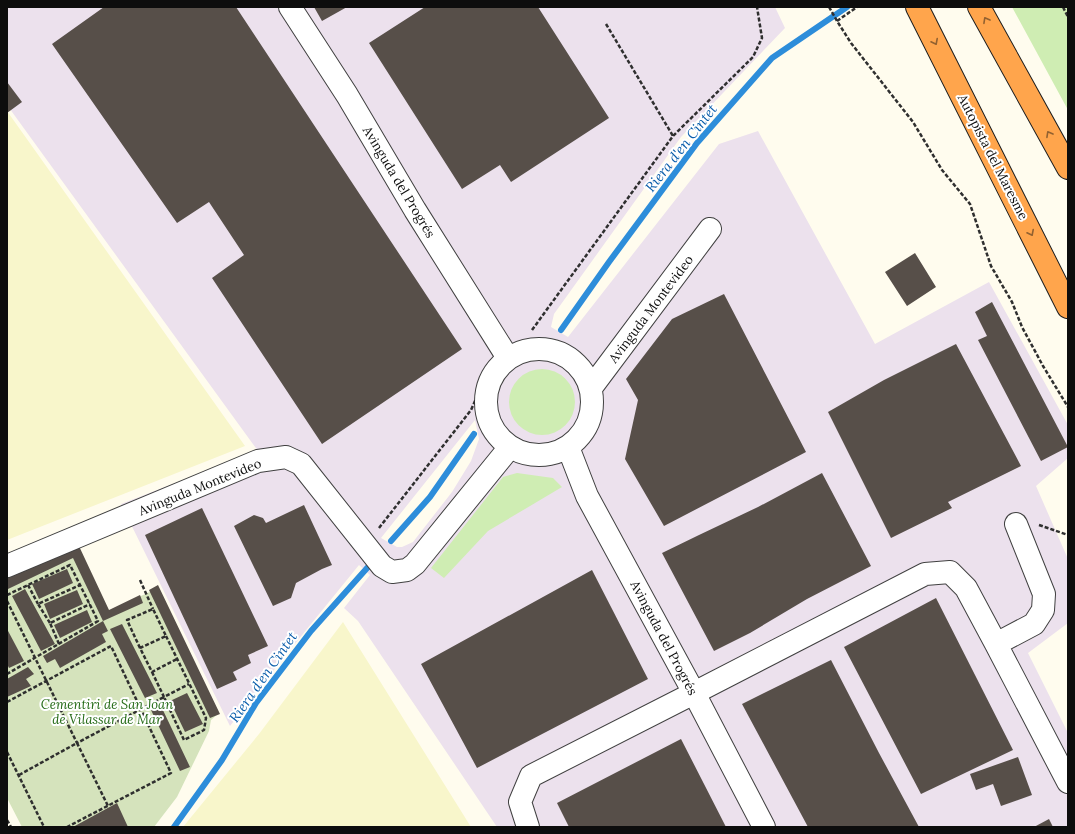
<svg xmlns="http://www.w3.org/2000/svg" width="1075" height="834" font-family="Lora,serif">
  <rect width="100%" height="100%" fill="#fffcee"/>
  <path fill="#ece1ed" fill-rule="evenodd" d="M7 7H775L785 28 681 137 554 314 551 327 568 337 719 144 758 131 875 344 989 282 1068 425V458L1036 486 1068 559V623L1028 653 1068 733V827H497L358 621 344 608 370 575 359 565 285 656 230 726 121 504 258 451 7 105ZM475 420 479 439 471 461 452 492 413 542 402 547H397L381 538Z"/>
  <path fill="#f8f6cb" d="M7 111 245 446 7 540Z
    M343 622 471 827H183L259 734Z"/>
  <path fill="#cfedb3" d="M1012 7H1068V110Z
    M509 402a33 33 0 1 1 66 0a33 33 0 1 1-66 0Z
    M517 473 553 478 562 487 488 531 444 578 431 568 503 477Z"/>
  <path fill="#d5e3bc" d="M76 544 109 611 158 588 219 713 211 720 209 731 177 797 154 827H22L7 798V574Z"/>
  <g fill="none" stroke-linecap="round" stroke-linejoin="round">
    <path stroke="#2d8dda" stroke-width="6" d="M561 330 609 262 697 143 772 58 847 7
      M391 541 430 497 474 434
      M174 827 222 760 256 703 311 631 368 567"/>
  </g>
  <path fill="#574f49" d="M104 7H236L462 349 322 444 212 278 244 255 209 202 177 223 52 44Z
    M314 7H347L322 21Z
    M425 7H538L609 118 511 182 500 165 462 189 369 43Z
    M7 82 22 102 7 113Z
    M915 253 936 287 907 306 885 272Z
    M724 294 806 452 664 526 625 459 638 400 626 379 672 319Z
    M992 302 1068 447 1041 461 978 340 987 336 975 312Z
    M956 344 1021 466 948 502 952 508 891 538 828 412 884 380Z
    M822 473 871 566 807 599 750 633 714 651 662 553 699 535 758 507Z
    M304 505 332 565 322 569 296 583 291 598 273 606 234 526 254 515 263 518 266 523Z
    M202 508 268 646 248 655 251 663 233 672 237 680 217 689 145 535Z
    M78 544 109 610 140 595 143 603 103 621 108 631 102 634 106 642 60 668 55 659 47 663 43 656 103 621 73 558 8 589 7 578Z
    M67 569 73 583 39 599 32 584Z
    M592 570 648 679 477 768 421 664Z
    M158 585 220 714 210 718 149 590Z
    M25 589 55 644 41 651 12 596Z
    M77 590 83 604 50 619 44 604Z
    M936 598 1013 750 921 794 844 647Z
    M87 610 92 622 60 638 54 625Z
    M122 624 157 693 145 698 110 629Z
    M7 629 24 661 9 668 7 664Z
    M831 660 879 753 919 827H808L742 704Z
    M28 667 34 674 26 679 31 686 7 697V679Z
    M187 693 203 724 185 732 170 701Z
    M161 706 190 767 180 771 151 710Z
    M681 739 726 827H569L557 803Z
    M1018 757 1032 795 1001 806 993 784 976 790 970 774Z
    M117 803 128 827H73Z
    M1049 819 1053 827H1034Z"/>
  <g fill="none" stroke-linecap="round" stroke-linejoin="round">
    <g stroke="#404040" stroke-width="24">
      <path id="minor" d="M290 7 347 95 415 210 508 358
        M486 402a53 53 0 1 1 106 0a53 53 0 1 1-106 0Z
        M591 388 710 229
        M568 447 587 496 694 693 764 827
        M7 566 258 461 286 457 301 464 382 566 392 572 407 570 415 564 510 447
        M996 644 1034 624 1043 610 1044 594 1016 524
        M528 827 520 802 531 776 694 693 925 574 950 572 966 588 996 644 1068 782"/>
    </g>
    <g stroke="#1e1e1e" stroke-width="24">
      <path id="highway" d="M917 7 1068 307
        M979 7 1068 168"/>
    </g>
    <path stroke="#2f2f2f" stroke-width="2.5" stroke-dasharray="4 2" stroke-linecap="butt" d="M829 7 837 21 851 43 913 122 942 170 970 204 991 266 1012 302 1022 327 1043 366 1068 407
      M1063 7 1068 17
      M837 21 857 7
      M606 24 673 136
      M532 330 673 136 753 57 762 38 757 7
      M1039 525 1068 535
      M379 528 471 410 489 369
      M140 580 153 609
      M28 585 38 604
      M7 595 70 565 98 621 7 674
      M7 601 77 743 164 697 184 740 204 730 206 718 166 636
      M50 623 38 604 80 585
      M59 644 50 623 90 604
      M140 648 127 620 153 609 166 636 140 648 152 672 177 659
      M152 672 164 697 189 684
      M7 702 111 646 171 773 67 827
      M7 752 44 827
      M19 775 77 743 108 806
      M7 820 11 827"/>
    <use href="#minor" stroke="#fff" stroke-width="22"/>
    <use href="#highway" stroke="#ffa54c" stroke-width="22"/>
  </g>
  <defs><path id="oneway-chevron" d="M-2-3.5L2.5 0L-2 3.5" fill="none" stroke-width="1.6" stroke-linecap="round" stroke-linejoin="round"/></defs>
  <g stroke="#926130">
    <use href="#oneway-chevron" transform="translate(986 20) rotate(-119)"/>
    <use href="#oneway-chevron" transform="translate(935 42) rotate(63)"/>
    <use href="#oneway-chevron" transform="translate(1049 134) rotate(-119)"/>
    <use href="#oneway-chevron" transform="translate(1031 233) rotate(63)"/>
  </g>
  <g text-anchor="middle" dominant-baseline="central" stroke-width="4" stroke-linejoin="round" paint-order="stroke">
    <g font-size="13" fill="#0d0d0d" stroke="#fff">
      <text transform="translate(993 157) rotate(63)">Autopista del Maresme</text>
      <text transform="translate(399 182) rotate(59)">Avinguda del Progrés</text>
      <text transform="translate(651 309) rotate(-53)">Avinguda Montevideo</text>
      <text transform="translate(200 487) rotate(-22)">Avinguda Montevideo</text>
      <text transform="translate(664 638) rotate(62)">Avinguda del Progrés</text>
    </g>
    <g font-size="13" font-style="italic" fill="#256b17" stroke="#fff">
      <text x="107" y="704">Cementiri de San Joan<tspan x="107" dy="15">de Vilassar de Mar</tspan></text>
    </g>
    <g font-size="14" font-style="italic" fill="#0b5eab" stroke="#fff">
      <text transform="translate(681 148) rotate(-52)">Riera d'en Cintet</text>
      <text transform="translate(263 677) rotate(-55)">Riera d'en Cintet</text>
    </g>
  </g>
  <rect width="1075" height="834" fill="none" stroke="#0d0d0d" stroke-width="16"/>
</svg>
